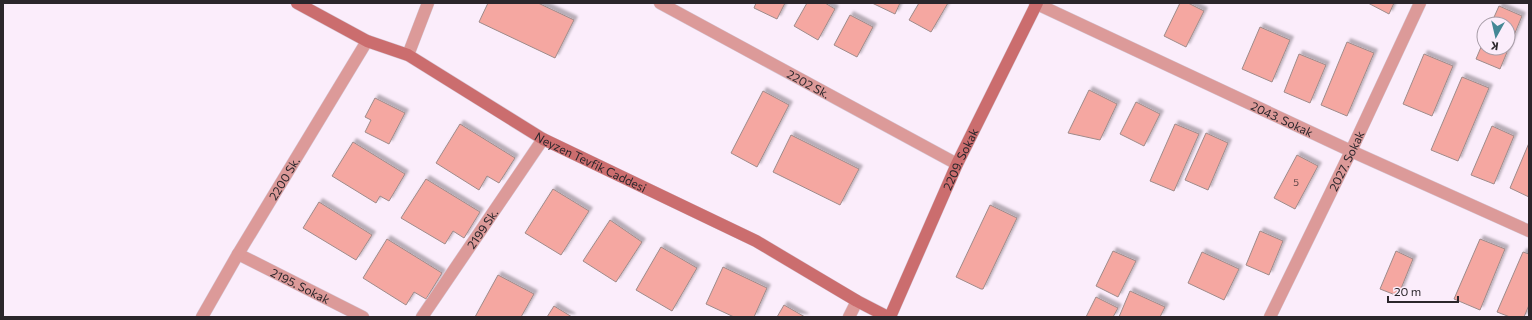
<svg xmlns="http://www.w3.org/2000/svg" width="1532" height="320" font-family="Commissioner,sans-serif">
  <defs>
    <filter id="shadow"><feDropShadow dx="3.5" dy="-3.5" stdDeviation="1" flood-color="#0004"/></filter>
  </defs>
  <rect width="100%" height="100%" fill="#fbedfb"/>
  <path fill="#f5a7a1" stroke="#9f8b8a" filter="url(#shadow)" d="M488 3H538L574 20 555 58 479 22Z
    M756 3H785L777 19 754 8Z
    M807 3H825L835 9 818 40 794 26Z
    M872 3H900L895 14Z
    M919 3H948L931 32 909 20Z
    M1180 3H1188L1204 11 1186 47 1164 36Z
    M1368 3H1394L1389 14Z
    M1499 6 1522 16 1500 69 1476 59 1484 40V48H1508V24H1491Z
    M850 15 873 27 857 57 834 45Z
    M1260 27 1290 40 1272 82 1242 69Z
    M1347 42 1374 53 1347 116 1321 105Z
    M1299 54 1326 65 1310 103 1284 92Z
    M1424 54 1453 66 1432 116 1403 104Z
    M1462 77 1489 88 1458 161 1431 150Z
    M1089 90 1117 104 1100 140 1068 133Z
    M763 91 789 105 757 167 731 153Z
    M375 98 405 113 389 144 365 132 371 120 365 117Z
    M1136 102 1160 114 1144 146 1120 134Z
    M460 124 515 158 499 183 487 176 479 190 436 163Z
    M1175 124 1199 134 1174 191 1150 181Z
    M1492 126 1514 136 1494 184 1471 175Z
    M1206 133 1228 143 1208 190 1185 180Z
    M791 135 859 169 840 205 773 172Z
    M353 142 405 174 389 201 380 196 376 203 332 176Z
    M1529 143V197L1510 188Z
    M1297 155 1318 166 1295 209 1274 198Z
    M426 179 480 212 464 238 453 231 445 244 401 218Z
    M553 189 589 211 561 255 525 233Z
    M319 202 372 235 356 260 303 228Z
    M990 205 1017 218 983 289H981L956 277Z
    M610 220 642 242 616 282 583 261Z
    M1260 231 1283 241 1269 275 1246 265Z
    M387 239 442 273 426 299 414 292 406 305 363 278Z
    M1480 239 1505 249 1480 310 1454 299Z
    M661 247 697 268 672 311 636 290Z
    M1113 251 1136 261 1118 297 1096 286Z
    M1396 251 1413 259 1398 296 1380 289Z
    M1202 252 1239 269 1224 300 1188 283Z
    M1523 252 1529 254V305L1524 317H1510L1497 312Z
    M723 267 767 288 754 317H734L706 304Z
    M498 275 534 294 521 317H475Z
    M1130 291 1165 307 1160 317H1119Z
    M1096 297 1118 308 1113 317H1086Z
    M784 305 805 317H777Z
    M554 306 572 317H547Z"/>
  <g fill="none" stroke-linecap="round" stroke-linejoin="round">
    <g stroke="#d6c9d6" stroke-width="13">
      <g id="street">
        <path id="s1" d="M660 3 957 164"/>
        <path id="s2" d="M1035 3 1351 151 1529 231"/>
        <path d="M408 55 428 3"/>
        <path id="s3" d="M238 254 363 317"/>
        <path id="s4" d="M202 317 238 254 367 41"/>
        <path id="s5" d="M422 317 543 139"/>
        <path d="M849 317 857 301"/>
        <path id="s6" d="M1270 317 1351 151 1420 3"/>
      </g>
    </g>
    <g stroke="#d6c9d6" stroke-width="13">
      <g id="secondary">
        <path id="s7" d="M297 3 367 41 408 55 543 139 756 241 857 301 888 317"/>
        <path id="s8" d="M890 317 957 164 1037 3"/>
      </g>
    </g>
    <use href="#street" stroke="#dc9a99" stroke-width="12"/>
    <use href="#secondary" stroke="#cb6d6e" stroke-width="12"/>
  </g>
  <g text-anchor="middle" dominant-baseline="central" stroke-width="3" stroke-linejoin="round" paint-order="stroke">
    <g font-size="10" fill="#5e4648">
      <text x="1296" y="182">5</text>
    </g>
    <g font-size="12" fill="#2b262b" stroke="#fbedfb">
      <text stroke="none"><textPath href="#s1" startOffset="169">2202 Sk.</textPath></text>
      <text stroke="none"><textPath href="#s2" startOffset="273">2043. Sokak</textPath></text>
      <text stroke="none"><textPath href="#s8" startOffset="173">2209. Sokak</textPath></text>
      <text stroke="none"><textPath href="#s6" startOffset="174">2027. Sokak</textPath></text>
      <text stroke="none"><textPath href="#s7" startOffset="335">Neyzen Tevfik Caddesi</textPath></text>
      <text stroke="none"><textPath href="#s4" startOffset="161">2200 Sk.</textPath></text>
      <text stroke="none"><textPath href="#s5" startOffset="107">2199 Sk.</textPath></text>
      <text stroke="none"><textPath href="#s3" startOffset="70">2195. Sokak</textPath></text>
    </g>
  </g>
  <rect width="1532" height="320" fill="none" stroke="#2b262b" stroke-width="8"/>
  <g transform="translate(1496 36) rotate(188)"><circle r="19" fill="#fbedfb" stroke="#a89da8"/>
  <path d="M0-3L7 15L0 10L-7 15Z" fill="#448896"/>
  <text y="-6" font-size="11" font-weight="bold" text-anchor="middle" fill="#2b262b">K</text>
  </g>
  <path d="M1388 296v6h70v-6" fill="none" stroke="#2b262b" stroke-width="2"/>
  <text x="1394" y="296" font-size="12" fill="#2b262b" stroke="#fbedfb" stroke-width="3" paint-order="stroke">20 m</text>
</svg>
